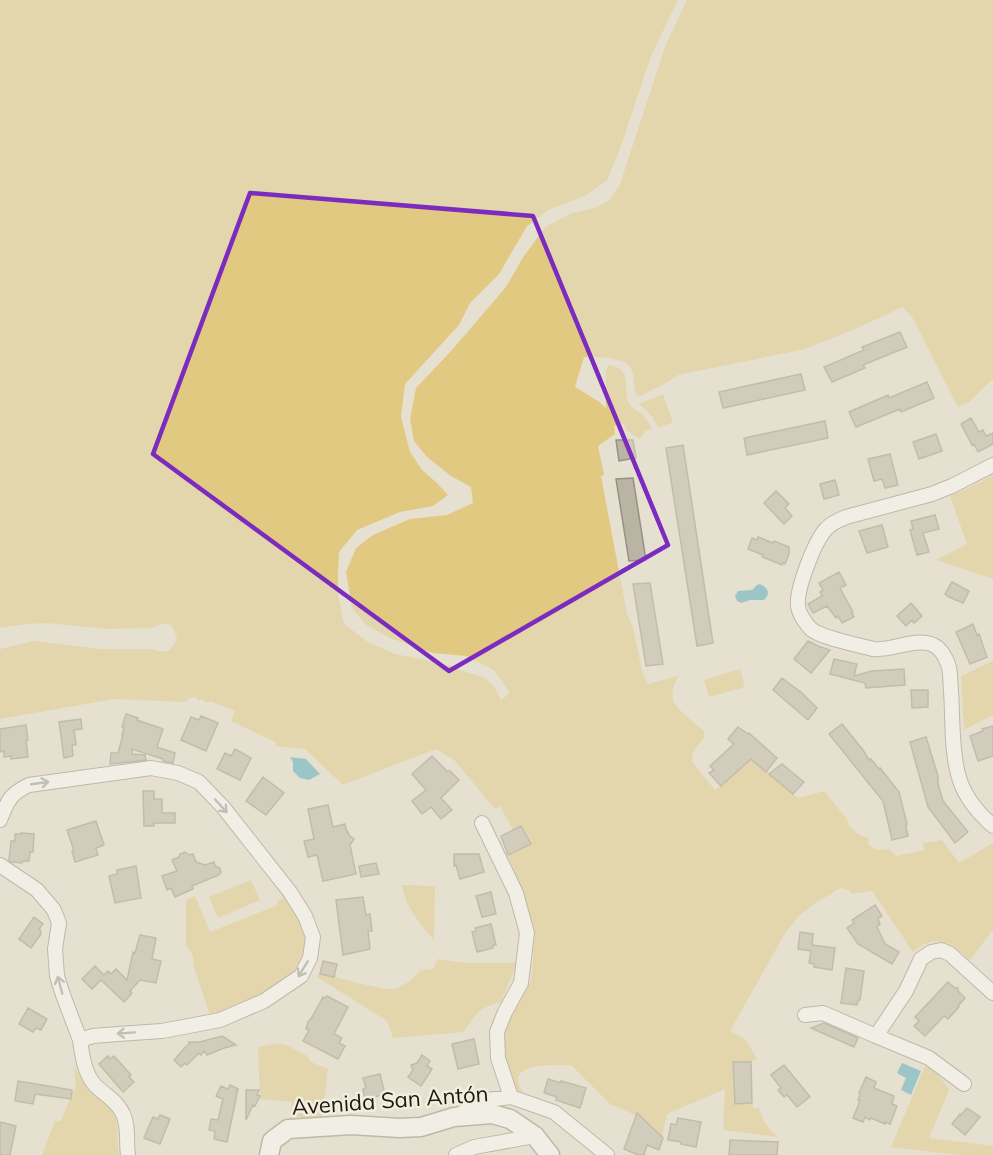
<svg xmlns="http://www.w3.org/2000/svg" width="993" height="1155" font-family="Mulish,sans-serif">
  <rect width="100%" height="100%" fill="#e6e0d0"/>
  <path fill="#e2c982" d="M0 0H678L651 56 619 152 607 180 585 196 550 209 527 226 499 274 470 303 459 325 405 384 401 417 410 452 422 470 437 483 448 495 433 506 400 512 357 530 339 552 338 572V595L344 624 368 642 395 654 436 662 485 678 494 686 501 700 510 693 494 670 466 656 433 653 390 638 366 625 352 608 346 572 356 548 373 535 410 519 447 515 473 503 471 487 451 476 427 457 414 441 410 419 416 388 452 350 506 287 522 259 545 227 572 213 595 208 610 200 620 184 666 44 687 0H993V379L969 402 958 407 912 317 903 307 855 329 805 349 678 375 666 383 640 396 636 395C634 387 635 375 630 367 622 357 596 357 584 357L575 387 598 401 606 408V371L608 365C634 368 622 389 629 403 632 410 640 411 644 416 647 419 649 424 652 428L644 432 640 439 626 430 625 426 623 424 614 426 615 434 598 446 604 475 601 476 627 614 633 627 642 671 648 684 678 676C675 683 671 692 673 700 676 709 696 724 704 731V738C698 746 689 753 693 763L715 790 752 759 798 798 824 791 847 819 850 827 859 835 869 838 868 844 877 850 889 849 897 856 924 850 923 843 942 840 959 863 993 843V930L970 960C952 943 936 932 913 952L872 891 852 894 849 890 840 888C830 895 819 900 810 907 799 915 790 926 783 937L730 1031 746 1040 757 1059 751 1062 733 1063 735 1104 752 1103 754 1109 759 1108C763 1122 768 1129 779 1137L723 1130 725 1089 667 1114 662 1137 642 1118 610 1104 571 1065C554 1065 502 1062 523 1092L514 1089 507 1073 502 1044 509 1017 531 981 534 945 528 910 508 855 530 844 521 826 513 830 500 806 495 809 455 761 436 749 343 785 305 749 276 746 275 742 231 721 235 711 210 701 208 703 201 699 199 701 195 697 189 698 186 702 114 699 0 719V649L34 641 100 649H152C165 654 172 652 177 638L173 628 170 625 167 624H162L151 628 107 629 47 623 27 624 0 628Z
    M663 394 673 423 658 427C653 417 648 410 638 404Z
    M993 475V579L936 560 967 544 950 496 975 485Z
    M993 661V715L964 730 961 676Z
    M740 669 745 687 709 697 704 680Z
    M251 880 260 900 218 918 209 897Z
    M402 885 435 886 434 940C419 923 406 908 402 885Z
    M195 896 210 932 278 905 277 901 284 898C290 906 298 915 302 925 323 976 246 1003 210 1015L193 965C195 956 192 953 186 946V900Z
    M438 959 466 963H517L501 1002C480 1007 475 1014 464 1032L393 1038 387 1021 317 977 319 973C332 976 385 991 394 989 405 986 413 978 421 970L433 969Z
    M274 1044H284L292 1048 307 1056 311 1062 328 1069 322 1117H295L290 1119 292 1102 260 1099 258 1047Z
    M74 1065C78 1073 82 1082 89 1090 97 1099 110 1105 115 1117 120 1129 116 1142 119 1155H42L55 1121 60 1122 76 1085Z
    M925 1066C936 1072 943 1079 949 1090L929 1138 993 1146V1155H959L891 1147Z"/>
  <path fill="#41a5ba" d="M760 584C768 588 771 593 764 600H750L741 603 737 601 735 596 738 591 752 590 757 585Z
    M290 757 306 759 320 774 309 780 300 778 293 771V762Z
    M902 1063 921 1071 911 1095 901 1090 906 1078 897 1073Z"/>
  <path fill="#b9b4a4" stroke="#969182" stroke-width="1.5" d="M900 332 907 347 863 365 865 368 832 382 824 367 864 350 862 347Z
    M801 374 805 390 723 408 719 392Z
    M927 382 934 398 901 412 900 409 856 427 849 412 888 395 889 398Z
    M971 418 979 432 983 430 986 436 993 433V444L978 452 974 444 972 445 961 424Z
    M825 421 828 438 747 455 744 438Z
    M936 434 942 451 919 459 913 442Z
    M616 440H633L636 458 619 461Z
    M683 445 713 643 697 646 666 448Z
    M890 454 898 485 885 488 882 479 874 481 868 459Z
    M633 478 646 560 629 561 616 479Z
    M835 480 839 495 824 499 820 484Z
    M776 491 789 504 785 508 792 516 784 524 764 503Z
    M935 515 939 529 923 533 929 552 917 555 910 530 913 529 911 521Z
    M882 525 888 547 867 553 859 531Z
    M758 537 773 543 774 541 789 547V554L785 564 783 563 782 565 770 560 762 557 763 555 748 549 752 538 757 540Z
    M839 572 846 585 840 588 853 612 852 613 854 617 842 623 838 616 836 618 827 606 813 613 808 604 822 596 820 592 823 590 819 583Z
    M952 582 969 591 963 603 949 597 945 594Z
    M650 583 663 664 646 666 633 584Z
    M911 603 922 616 914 623 912 620 906 626 897 616Z
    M973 624 977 635 979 634 987 657 970 664 956 632Z
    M808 641 818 646 830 650 811 673 794 659Z
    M834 659 857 664 854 676 872 671 904 669 905 685 866 688 865 683 830 674Z
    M782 678 802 693 817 708 808 720 773 690Z
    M911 690H928V707L912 708Z
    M126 714 138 718 137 720 163 729 157 747 175 753 173 763 163 761V759L132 749V754L145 755 146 760 110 764 111 753H118L123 735H122L124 728 122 727Z
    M201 716 218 723 206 751 181 740 191 717 199 720Z
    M81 719 82 729 74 730 76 745H72L73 756 64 758 59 722Z
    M842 724 863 750 869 760 871 759 879 769 880 768 899 792 907 824H906V827L908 836 892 840 883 801 829 734Z
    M26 725 28 740H26L28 757 11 759V756L4 757V751L0 752V729Z
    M993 726V756L978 761 970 736 983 731 982 729Z
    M738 727 748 734 749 733 777 758 766 772 751 759 721 786 709 773 714 770 710 766 734 744 728 739Z
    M926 737 938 776V784L943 801 968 832 955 843 928 807 910 742Z
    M235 749 251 758 240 780 217 769 225 753 231 756Z
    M432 756 447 771H450L459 780 441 798 452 810 441 819 431 807 422 814 412 801 426 790 412 774Z
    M782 764 804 782 793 794 769 774Z
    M263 777 284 793 266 815 246 801Z
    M143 791H154V799H162V813H175V823H154V826H144Z
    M328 805 333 827 345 824 347 832H348L349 835 354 839 350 845 356 874 323 881 317 855 308 857 304 841 314 839 308 809Z
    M96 821 104 845 96 848 98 855 75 862 72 851H74L67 830Z
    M521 826 531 844 508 855 501 836Z
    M21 833 34 834 33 852H30L29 861H23L22 863 12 862 9 861 11 841H15V834H21Z
    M185 852 189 855 193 854 196 862 205 865 214 862 215 866 220 868 221 872 219 875 192 886 193 889 175 897 171 888 167 890 162 876 177 871 172 860 179 857 180 854Z
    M454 854H479L484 872 460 879 456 865 454 866Z
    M376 863 379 874 361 877 359 866Z
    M136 866 141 898 115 903 109 876 117 874V870Z
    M491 892 496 914 482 917 476 896Z
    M363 897 366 915 370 914 372 931H368L370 949 343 955 336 900Z
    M875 905 882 916 878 919 880 924 877 927 885 944 899 952 892 964 858 944 847 928 854 923 852 920Z
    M34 917 43 924 39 929 41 931 40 933 41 934 31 948 19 939Z
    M491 924 496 945H493V948L477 952 472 932 476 931 475 928Z
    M800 932 813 934 812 945 835 948 832 970 814 967V964L809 963 811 951 798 949Z
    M140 935 156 938 152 959 161 961 156 983 140 980 130 991 132 993 124 1002 101 980 92 989 82 979 95 966 104 975 108 971 111 974 116 969 127 980 133 952 135 953Z
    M323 961 337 964 334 977 320 974Z
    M846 968 864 971 860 1000H858L857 1005 841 1003Z
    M948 982 955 988H958V991L965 998 958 1006 959 1007 948 1019 944 1016 925 1036 914 1026 919 1021 915 1017Z
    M327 996 348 1007 334 1034 342 1038 339 1043 345 1046 338 1059 303 1041 309 1030 306 1029 308 1022 312 1017 323 997 325 998Z
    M28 1008 47 1019 41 1030 36 1028 33 1032 19 1024Z
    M824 1023 858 1038 854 1047 811 1028Z
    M222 1036 236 1045 224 1048 207 1055 204 1051 201 1055 199 1053 187 1065 185 1063 181 1067 174 1060 184 1049V1048L190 1043 189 1042H200Z
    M474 1039 479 1064 458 1069 452 1044Z
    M422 1055 430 1061 427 1066 432 1069 421 1086 408 1077 413 1070 411 1065 417 1063Z
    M108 1056 110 1059 114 1056 131 1075 129 1077 134 1082 123 1092 99 1064Z
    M733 1062H751L752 1103 735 1104Z
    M784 1065 810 1097 797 1107 787 1095 784 1097 778 1090 781 1088 771 1075Z
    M380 1074 385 1094 365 1100 363 1089 366 1088 363 1078Z
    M866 1077 876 1082 874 1088 894 1096 892 1103V1104L897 1106 890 1124 885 1122V1124L871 1118 870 1120 865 1117 863 1122 853 1118 860 1101 858 1100 860 1094 859 1093Z
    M548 1079 561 1083V1081L586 1088 580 1108 556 1100 557 1097 544 1093Z
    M18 1081 72 1090 71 1099 35 1094 33 1104 15 1101Z
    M230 1085 238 1089 227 1142 214 1139 215 1131 209 1130 211 1119 218 1120 223 1099 216 1096 221 1086 228 1089Z
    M246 1090H259L257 1095 260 1096 255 1106 253 1105 246 1120Z
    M339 1099H362V1108L340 1109Z
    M967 1108 980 1117 965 1135 952 1124 960 1114 961 1115Z
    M637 1113 663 1138 659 1150 647 1145 644 1155H638L624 1149Z
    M160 1115 170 1119 160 1144 144 1138 153 1117 158 1119Z
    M678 1118 701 1122 696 1147 681 1144V1142L668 1140 671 1124 676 1125Z
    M0 1122 16 1126 10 1155H0Z
    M730 1140 778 1142 777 1155H729Z"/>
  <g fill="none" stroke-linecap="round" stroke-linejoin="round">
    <g stroke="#8e887a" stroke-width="16">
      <path id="street" d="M993 465 952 486 932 494 846 517C839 520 831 523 826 529 815 541 796 589 798 606 799 614 806 624 811 629 821 638 859 645 873 649 892 651 914 638 931 644 940 647 945 656 948 664 951 672 950 683 951 691 953 718 951 747 958 774 963 795 977 812 993 826
        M0 820C8 800 10 794 29 785L151 768 178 773 199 782 223 807 290 892 305 916 313 937 310 958 301 976 264 1001 220 1020 162 1031 118 1034 93 1036 80 1040C82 1054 84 1072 94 1084 103 1094 117 1100 123 1114 129 1126 126 1142 128 1155
        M482 823 516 893 527 933 521 983 505 1012 497 1032 498 1058 511 1097
        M0 865 37 890 54 910 59 923 55 949 57 976 63 995 80 1040
        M805 1015 823 1013 876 1036 906 991 921 959 931 952 941 950 950 954 993 993
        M876 1036 929 1058 964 1084
        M460 1114 486 1100 511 1097 554 1112 607 1155
        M456 1155 474 1147 535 1136"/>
    </g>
    <g stroke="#8e887a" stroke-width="21">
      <path id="secondary" d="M269 1155 272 1141 288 1129 351 1125 400 1128 421 1127 454 1117 492 1114 510 1119 535 1136 550 1155"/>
    </g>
    <use href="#street" stroke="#fff" stroke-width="14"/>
    <use href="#secondary" stroke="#fff" stroke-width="18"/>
  </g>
  <defs><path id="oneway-shaft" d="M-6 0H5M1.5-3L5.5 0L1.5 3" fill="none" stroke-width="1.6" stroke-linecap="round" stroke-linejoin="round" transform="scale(1.5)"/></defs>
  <g stroke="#989895">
    <use href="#oneway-shaft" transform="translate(40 783) rotate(-8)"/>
    <use href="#oneway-shaft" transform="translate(221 806) rotate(48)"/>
    <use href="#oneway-shaft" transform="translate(303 969) rotate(121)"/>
    <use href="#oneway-shaft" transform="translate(60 985) rotate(-105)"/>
    <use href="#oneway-shaft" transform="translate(126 1033) rotate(176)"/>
  </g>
  <path d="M0 0H993V1155H0ZM250 193 533 216 668 545 449 671 153 454Z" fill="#e6e0d0" fill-opacity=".55" fill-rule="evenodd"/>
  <path fill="none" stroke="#7b2cbf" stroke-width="4.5" stroke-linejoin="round" d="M250 193 533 216 668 545 449 671 153 454Z"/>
  <g text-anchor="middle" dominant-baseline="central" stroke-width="5" stroke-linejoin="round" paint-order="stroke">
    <g font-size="22" fill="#1b1913" stroke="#f3eddd">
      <text transform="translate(390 1100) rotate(-4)">Avenida San Antón</text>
    </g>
  </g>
</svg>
